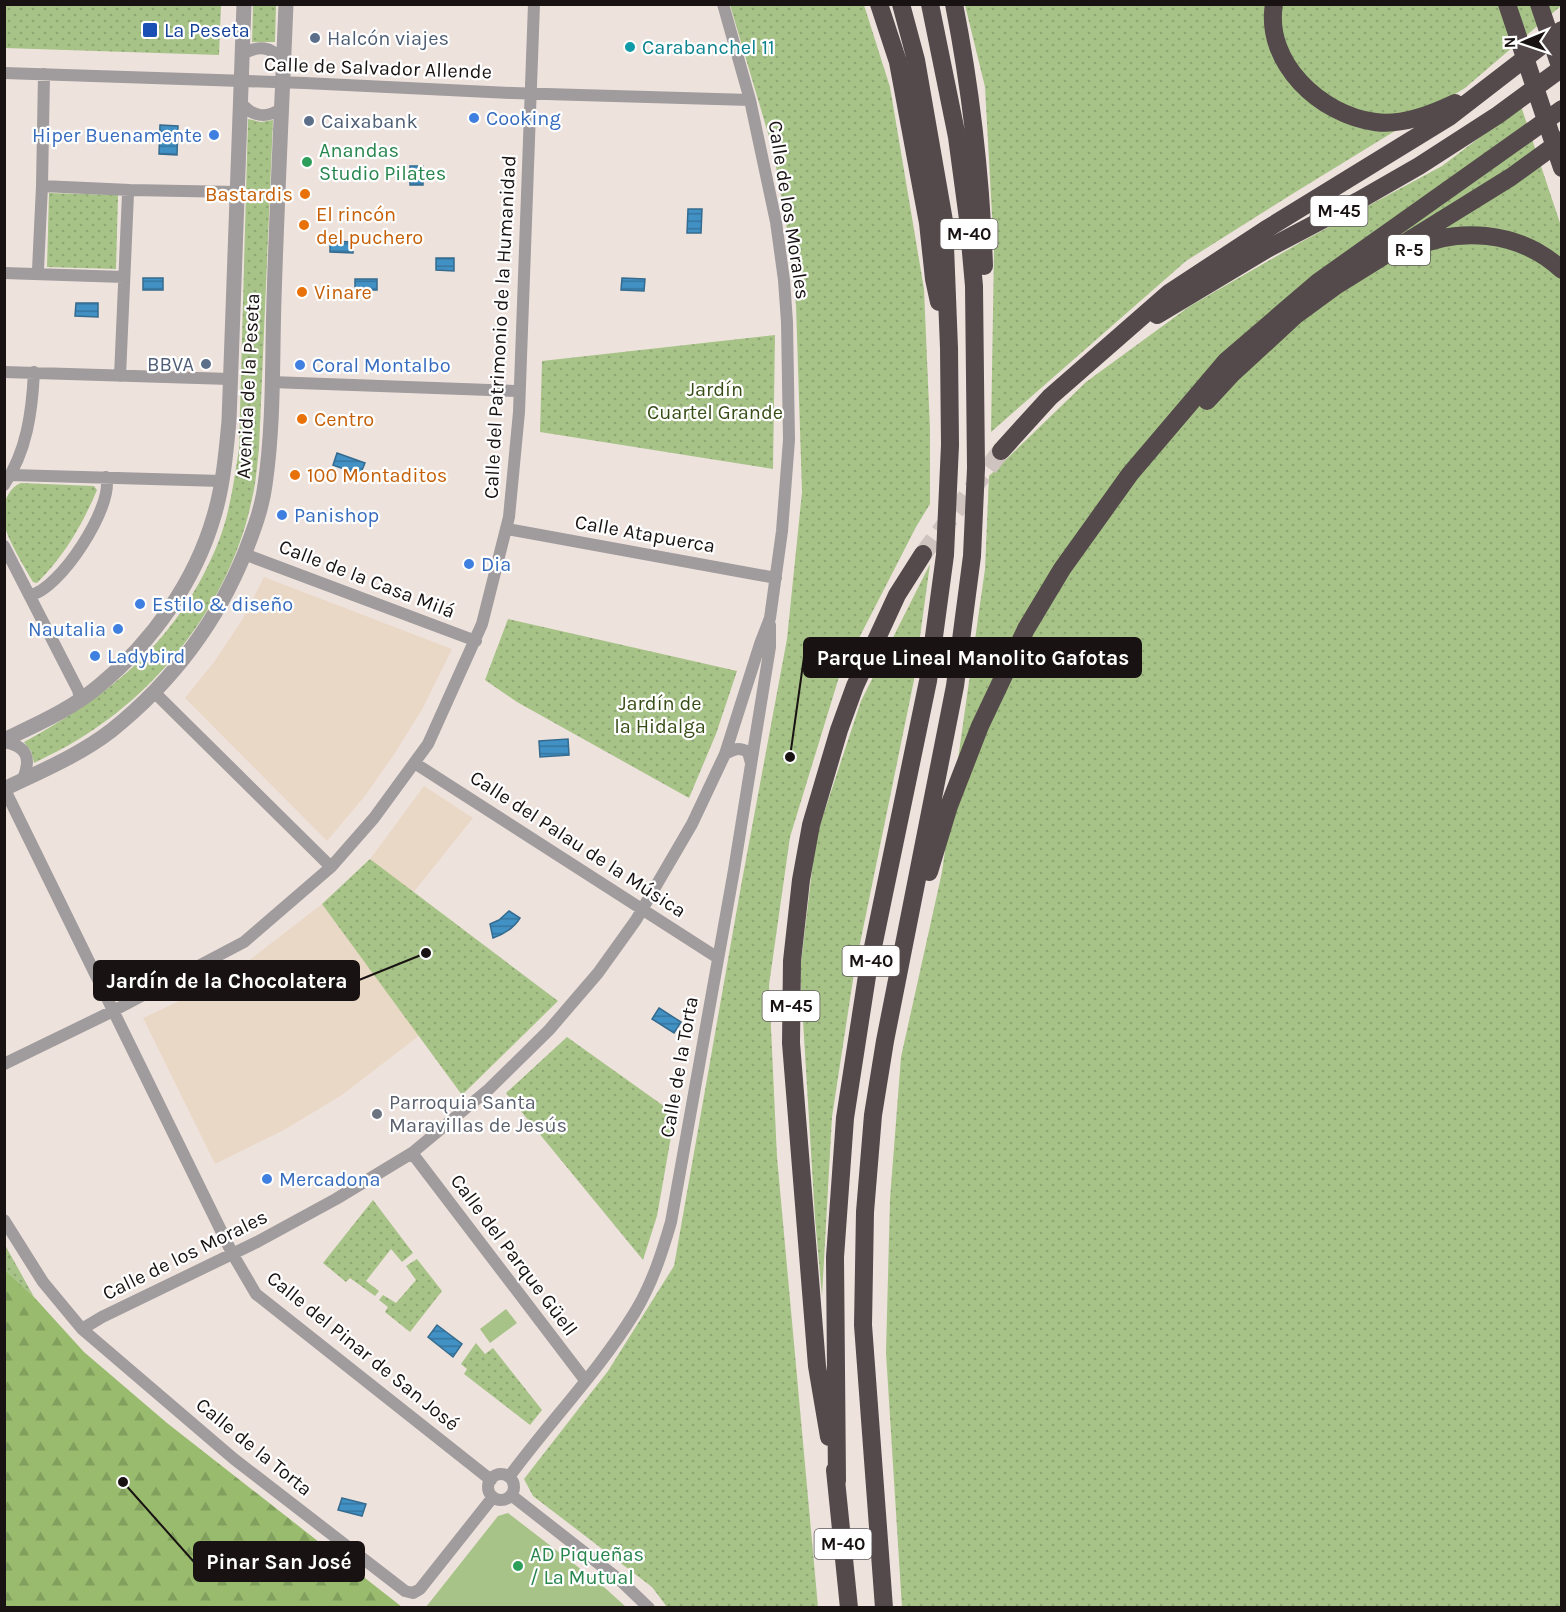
<svg xmlns="http://www.w3.org/2000/svg" width="1566" height="1612" font-family="Karla,sans-serif">
  <defs>
    <pattern id="green-dots" width="8" height="8" patternUnits="userSpaceOnUse" patternTransform="scale(1.5)"><rect width="8" height="8" fill="#a7c387"/><path d="M2 2h.1M6 6h.1" fill="none" stroke="#8fa774" stroke-width="1.8" stroke-linecap="round"/></pattern>
    <pattern id="forest-firs" width="22" height="20" patternUnits="userSpaceOnUse" patternTransform="scale(1.5)"><rect width="22" height="20" fill="#98bb6d"/><path d="M5 1l3.5 6h-7zM16 11l3.5 6h-7z" fill="#82a05d"/></pattern>
    <pattern id="water-rules" width="6" height="5" patternUnits="userSpaceOnUse" patternTransform="scale(1.5)"><rect width="6" height="5" fill="#4191c5"/><path d="M0 2.5h6" fill="none" stroke="#35759f"/></pattern>
  </defs>
  <rect width="100%" height="100%" fill="#eee2dd"/>
  <path fill="#ead8c7" d="M264 577 452 649 423 708 395 753 365 796 327 841 185 698 214 662 242 620Z
    M424 786 473 818 413 893 370 859Z
    M322 904 420 1035 342 1095 284 1130 215 1164 143 1018 190 996 239 968Z"/>
  <path fill="url(#green-dots)" d="M5 4 221 5 219 55 5 48Z
    M253 5H276L275 42H252Z
    M730 5H864L890 87 924 289 930 429V504L916 527 839 677 790 837 769 985 777 1157 818 1607H667L652 1587 533 1496 524 1479 608 1371 674 1266 741 886 787 639 802 492 796 305 788 235 773 150Z
    M965 5H1562L1465 88 1289 196 1186 261 991 432 994 251 985 87Z
    M1521 106 1562 229 1561 1607 902 1608 886 1353 890 1199 901 1057 942 872 985 569 989 476 1086 382 1190 306 1303 241 1442 166Z
    M248 119 261 122 273 120 259 449C257 465 256 483 252 499 232 596 164 688 79 739 65 748 49 755 34 763L31 751 24 742C113 694 179 639 218 543 230 513 234 480 239 449Z
    M49 193 118 195 116 269 47 267Z
    M775 335 773 469 540 432 542 361Z
    M21 483 94 486 97 490C82 525 65 555 37 583L33 582C25 568 9 542 5 527 0 512 5 489 21 483Z
    M930 564 914 680 854 973 832 1117 822 1296 815 1218 800 971 816 837 861 701Z
    M508 619 737 671 716 734 689 798 517 702 485 680Z
    M370 859 558 1001 462 1095 322 904Z
    M567 1037 675 1114 657 1216 643 1260 506 1093Z
    M373 1200 413 1253 402 1262 391 1249 366 1281 379 1291 375 1296 350 1278 346 1282 323 1263Z
    M5 1245 34 1297 5 1270Z
    M417 1259 442 1291 410 1332 385 1312 388 1307 379 1300 383 1295 396 1303 416 1280 406 1266Z
    M476 1343 485 1354 493 1348 542 1410 530 1425 464 1374 467 1369 461 1364Z"/>
  <path fill="url(#forest-firs)" d="M5 1270 34 1297 84 1352 167 1423 402 1607H5Z"/>
  <path fill="#a7c387" d="M506 1309 517 1323 490 1343 480 1329Z
    M508 1513 604 1587 626 1607H426L498 1516Z"/>
  <path fill="url(#water-rules)" stroke="#356b8f" stroke-width="1.5" d="M160 125 178 126 177 155 159 154Z
    M410 166H423V185H410Z
    M688 209H702L701 233H687Z
    M330 241 353 242V253L330 252Z
    M436 258H454V271L436 270Z
    M143 278H163V290H143Z
    M622 278 645 279 644 291 621 290Z
    M355 279H377V290H355Z
    M76 303H98V317L75 316Z
    M337 453 365 463 360 475 333 465Z
    M568 739 569 755 540 757 539 741Z
    M509 911 520 918C514 928 504 934 493 938L490 924 499 920Z
    M659 1008 681 1022 674 1033 652 1019Z
    M437 1325 462 1344 453 1357 428 1337Z
    M342 1498 366 1504 362 1516 338 1510Z"/>
  <g fill="none" stroke-linecap="round" stroke-linejoin="round">
    <path stroke="#cec3bf" stroke-width="18" stroke-dasharray="18 9" stroke-linecap="butt" d="M923 554 1001 451"/>
    <path stroke="#a09b9c" stroke-width="12" d="M242 54C259 45 271 46 283 61
      M4 73 305 83 512 93 750 100
      M241 103C253 117 265 119 281 109
      M42 186 130 190 238 192
      M4 273 124 277
      M40 274 38 270 42 186 44 74
      M4 372 230 379
      M120 376 128 194 126 190
      M271 382 518 391
      M11 475 222 481
      M4 485C27 451 32 412 34 372
      M507 529 776 578
      M4 546 78 690 80 699
      M244 554 476 641
      M30 595C59 591 115 505 106 477
      M154 692 331 867
      M4 742C28 746 31 759 23 779
      M725 754C734 749 739 747 748 752L751 763
      M416 764 718 958
      M4 788 232 1253 256 1294 491 1480
      M4 1064 113 1011 244 942 331 867 374 818 428 744 482 624 509 517 519 412 534 4
      M412 1153 585 1380
      M4 1220 43 1282 82 1329 234 1459 405 1591 413 1593 420 1589 493 1497
      M82 1329 102 1317 257 1242 336 1199 412 1153 489 1089 549 1030 598 973 636 920 692 824 725 754 760 644 770 618 782 531 789 440 787 322 784 280 776 222 750 100 723 4
      M488 1487a13 13 0 1 1 26 0a13 13 0 1 1-26 0Z
      M509 1477C550 1421 599 1371 635 1312 652 1284 662 1253 671 1222L734 870 770 647V625
      M511 1495 621 1581 649 1608"/>
    <path stroke="#a09b9c" stroke-width="15" d="M4 740C37 724 72 709 100 685 152 642 195 582 214 516 223 486 226 453 229 421L244 4
      M4 789C41 771 80 755 112 730 173 681 217 623 246 550 254 529 262 508 265 485 274 424 272 361 274 299 277 201 282 103 286 4"/>
    <path stroke="#54494b" stroke-width="18" d="M879 4 898 62 928 223 934 279 939 302
      M954 4C971 90 981 179 984 266
      M1274 4C1264 63 1321 115 1375 122 1401 126 1432 114 1455 103
      M1507 4 1562 168
      M1539 4 1562 72
      M1407 251C1457 225 1520 231 1562 270
      M1157 315 1267 249 1358 201 1419 166 1498 115 1562 68
      M1207 401 1232 374 1296 315 1337 285 1511 177 1562 140
      M1001 451 1050 397 1169 293 1265 230 1449 117 1562 30
      M929 872 949 806 980 726 1026 629 1062 569 1130 474 1226 361 1318 282 1562 109
      M829 1437 817 1366 791 1043 792 961 801 880 811 825 839 730 855 686 897 595 923 554
      M835 1470 849 1608
      M837 1481 835 1257 845 1118 867 976 928 681 945 555 950 445 949 348 944 221 916 60 901 4
      M884 1608 863 1325 865 1212 873 1115 885 1041 955 686 972 556 976 468 974 286 968 219 957 137 930 4"/>
  </g>
  <rect fill="#1a4fb4" stroke="#fff" stroke-width="2" x="142" y="22" width="16" height="16" rx="3"/>
  <g fill="#5c6f8a" stroke="#fff" stroke-width="2">
    <circle cx="315" cy="38" r="6"/>
    <circle cx="309" cy="121" r="6"/>
    <circle cx="206" cy="364" r="6"/>
  </g>
  <circle fill="#0f9aa8" stroke="#fff" stroke-width="2" cx="630" cy="47" r="6"/>
  <g fill="#3f7fe0" stroke="#fff" stroke-width="2">
    <circle cx="474" cy="118" r="6"/>
    <circle cx="214" cy="135" r="6"/>
    <circle cx="300" cy="365" r="6"/>
    <circle cx="282" cy="515" r="6"/>
    <circle cx="469" cy="564" r="6"/>
    <circle cx="140" cy="604" r="6"/>
    <circle cx="118" cy="629" r="6"/>
    <circle cx="95" cy="656" r="6"/>
    <circle cx="267" cy="1179" r="6"/>
  </g>
  <g fill="#2e9e5b" stroke="#fff" stroke-width="2">
    <circle cx="307" cy="162" r="6"/>
    <circle cx="518" cy="1566" r="6"/>
  </g>
  <g fill="#e8710a" stroke="#fff" stroke-width="2">
    <circle cx="305" cy="194" r="6"/>
    <circle cx="304" cy="225" r="6"/>
    <circle cx="302" cy="292" r="6"/>
    <circle cx="302" cy="419" r="6"/>
    <circle cx="295" cy="475" r="6"/>
  </g>
  <circle fill="#6b7280" stroke="#fff" stroke-width="2" cx="377" cy="1114" r="6"/>
  <g text-anchor="middle" dominant-baseline="central" stroke-width="4.5" stroke-linejoin="round" paint-order="stroke">
    <g fill="#fff" stroke="#5d5a59" stroke-width="1.5">
      <rect x="1310.5" y="196" width="57" height="30" rx="4.5"/>
      <rect x="940.5" y="219" width="57" height="30" rx="4.5"/>
      <rect x="1388" y="235" width="42" height="30" rx="4.5"/>
      <rect x="842.5" y="946" width="57" height="30" rx="4.5"/>
      <rect x="762.5" y="991" width="57" height="30" rx="4.5"/>
      <rect x="814.5" y="1529" width="57" height="30" rx="4.5"/>
    </g>
    <g font-size="18" font-weight="bold" fill="#181312">
      <text x="1339" y="211">M-45</text>
      <text x="969" y="234">M-40</text>
      <text x="1409" y="250">R-5</text>
      <text x="871" y="961">M-40</text>
      <text x="791" y="1006">M-45</text>
      <text x="843" y="1544">M-40</text>
    </g>
    <g font-size="20" fill="#164399" stroke="#fff" text-anchor="start">
      <text x="164" y="30">La Peseta</text>
    </g>
    <g font-size="20" fill="#4e5e75" stroke="#fff" text-anchor="start">
      <text x="327" y="38">Halcón viajes</text>
      <text x="321" y="121">Caixabank</text>
      <text x="194" y="364" text-anchor="end">BBVA</text>
    </g>
    <g font-size="20" fill="#0d838f" stroke="#fff" text-anchor="start">
      <text x="642" y="47">Carabanchel 11</text>
    </g>
    <g font-size="20" fill="#181312" stroke="#fff">
      <text transform="translate(378 68) rotate(2)">Calle de Salvador Allende</text>
      <text transform="translate(789 210) rotate(81)">Calle de los Morales</text>
      <text transform="translate(500 327) rotate(-87)">Calle del Patrimonio de la Humanidad</text>
      <text transform="translate(248 386) rotate(-87)">Avenida de la Peseta</text>
      <text transform="translate(645 534) rotate(10)">Calle Atapuerca</text>
      <text transform="translate(367 579) rotate(21)">Calle de la Casa Milá</text>
      <text transform="translate(578 844) rotate(33)">Calle del Palau de la Música</text>
      <text transform="translate(679 1067) rotate(-80)">Calle de la Torta</text>
      <text transform="translate(185 1255) rotate(-26)">Calle de los Morales</text>
      <text transform="translate(514 1255) rotate(53)">Calle del Parque Güell</text>
      <text transform="translate(363 1351) rotate(39)">Calle del Pinar de San José</text>
      <text transform="translate(254 1447) rotate(39)">Calle de la Torta</text>
    </g>
    <g font-size="20" fill="#366cbe" stroke="#fff" text-anchor="start">
      <text x="486" y="118">Cooking</text>
      <text x="202" y="135" text-anchor="end">Hiper Buenamente</text>
      <text x="312" y="365">Coral Montalbo</text>
      <text x="294" y="515">Panishop</text>
      <text x="481" y="564">Dia</text>
      <text x="152" y="604">Estilo &amp; diseño</text>
      <text x="106" y="629" text-anchor="end">Nautalia</text>
      <text x="107" y="656">Ladybird</text>
      <text x="279" y="1179">Mercadona</text>
    </g>
    <g font-size="20" fill="#27864d" stroke="#fff" text-anchor="start">
      <text x="319" y="150">Anandas<tspan x="319" dy="23">Studio Pilates</tspan></text>
      <text x="530" y="1554">AD Piqueñas<tspan x="530" dy="23">/ La Mutual</tspan></text>
    </g>
    <g font-size="20" fill="#c56008" stroke="#fff" text-anchor="start">
      <text x="293" y="194" text-anchor="end">Bastardis</text>
      <text x="316" y="214">El rincón<tspan x="316" dy="23">del puchero</tspan></text>
      <text x="314" y="292">Vinare</text>
      <text x="314" y="419">Centro</text>
      <text x="307" y="475">100 Montaditos</text>
    </g>
    <g font-size="20" fill="#374d16" stroke="#fff">
      <text x="715" y="389">Jardín<tspan x="715" dy="23">Cuartel Grande</tspan></text>
      <text x="660" y="703">Jardín de<tspan x="660" dy="23">la Hidalga</tspan></text>
    </g>
    <g font-size="20" fill="#5b616d" stroke="#fff" text-anchor="start">
      <text x="389" y="1102">Parroquia Santa<tspan x="389" dy="23">Maravillas de Jesús</tspan></text>
    </g>
  </g>
  <path fill="none" stroke="#181312" stroke-width="2" d="M790 757L804 657M426 953L359 980M123 1482L194 1562"/>
  <g fill="#181312" stroke="#fff" stroke-width="2">
    <circle cx="790" cy="757" r="6"/>
    <circle cx="426" cy="953" r="6"/>
    <circle cx="123" cy="1482" r="6"/>
  </g>
  <g fill="#181312" stroke="#181312" stroke-width="2">
    <rect x="804" y="638" width="337" height="39" rx="6"/>
    <rect x="94" y="961" width="265" height="39" rx="6"/>
    <rect x="194" y="1542" width="170" height="39" rx="6"/>
  </g>
  <g font-size="21" text-anchor="middle" font-weight="bold" fill="#fff">
    <text x="973" y="665">Parque Lineal Manolito Gafotas</text>
    <text x="227" y="988">Jardín de la Chocolatera</text>
    <text x="279" y="1569">Pinar San José</text>
  </g>
  <rect width="1566" height="1612" fill="none" stroke="#181312" stroke-width="12"/>
  <g transform="translate(1524 42) rotate(268)" stroke="#ffffff" stroke-width="4.5" paint-order="stroke">
  <path d="M0-4.5L10 22L0 15L-10 22Z" fill="#181312"/>
  <text y="-9" font-size="16" font-weight="bold" text-anchor="middle" fill="#181312">N</text>
  </g>
</svg>
